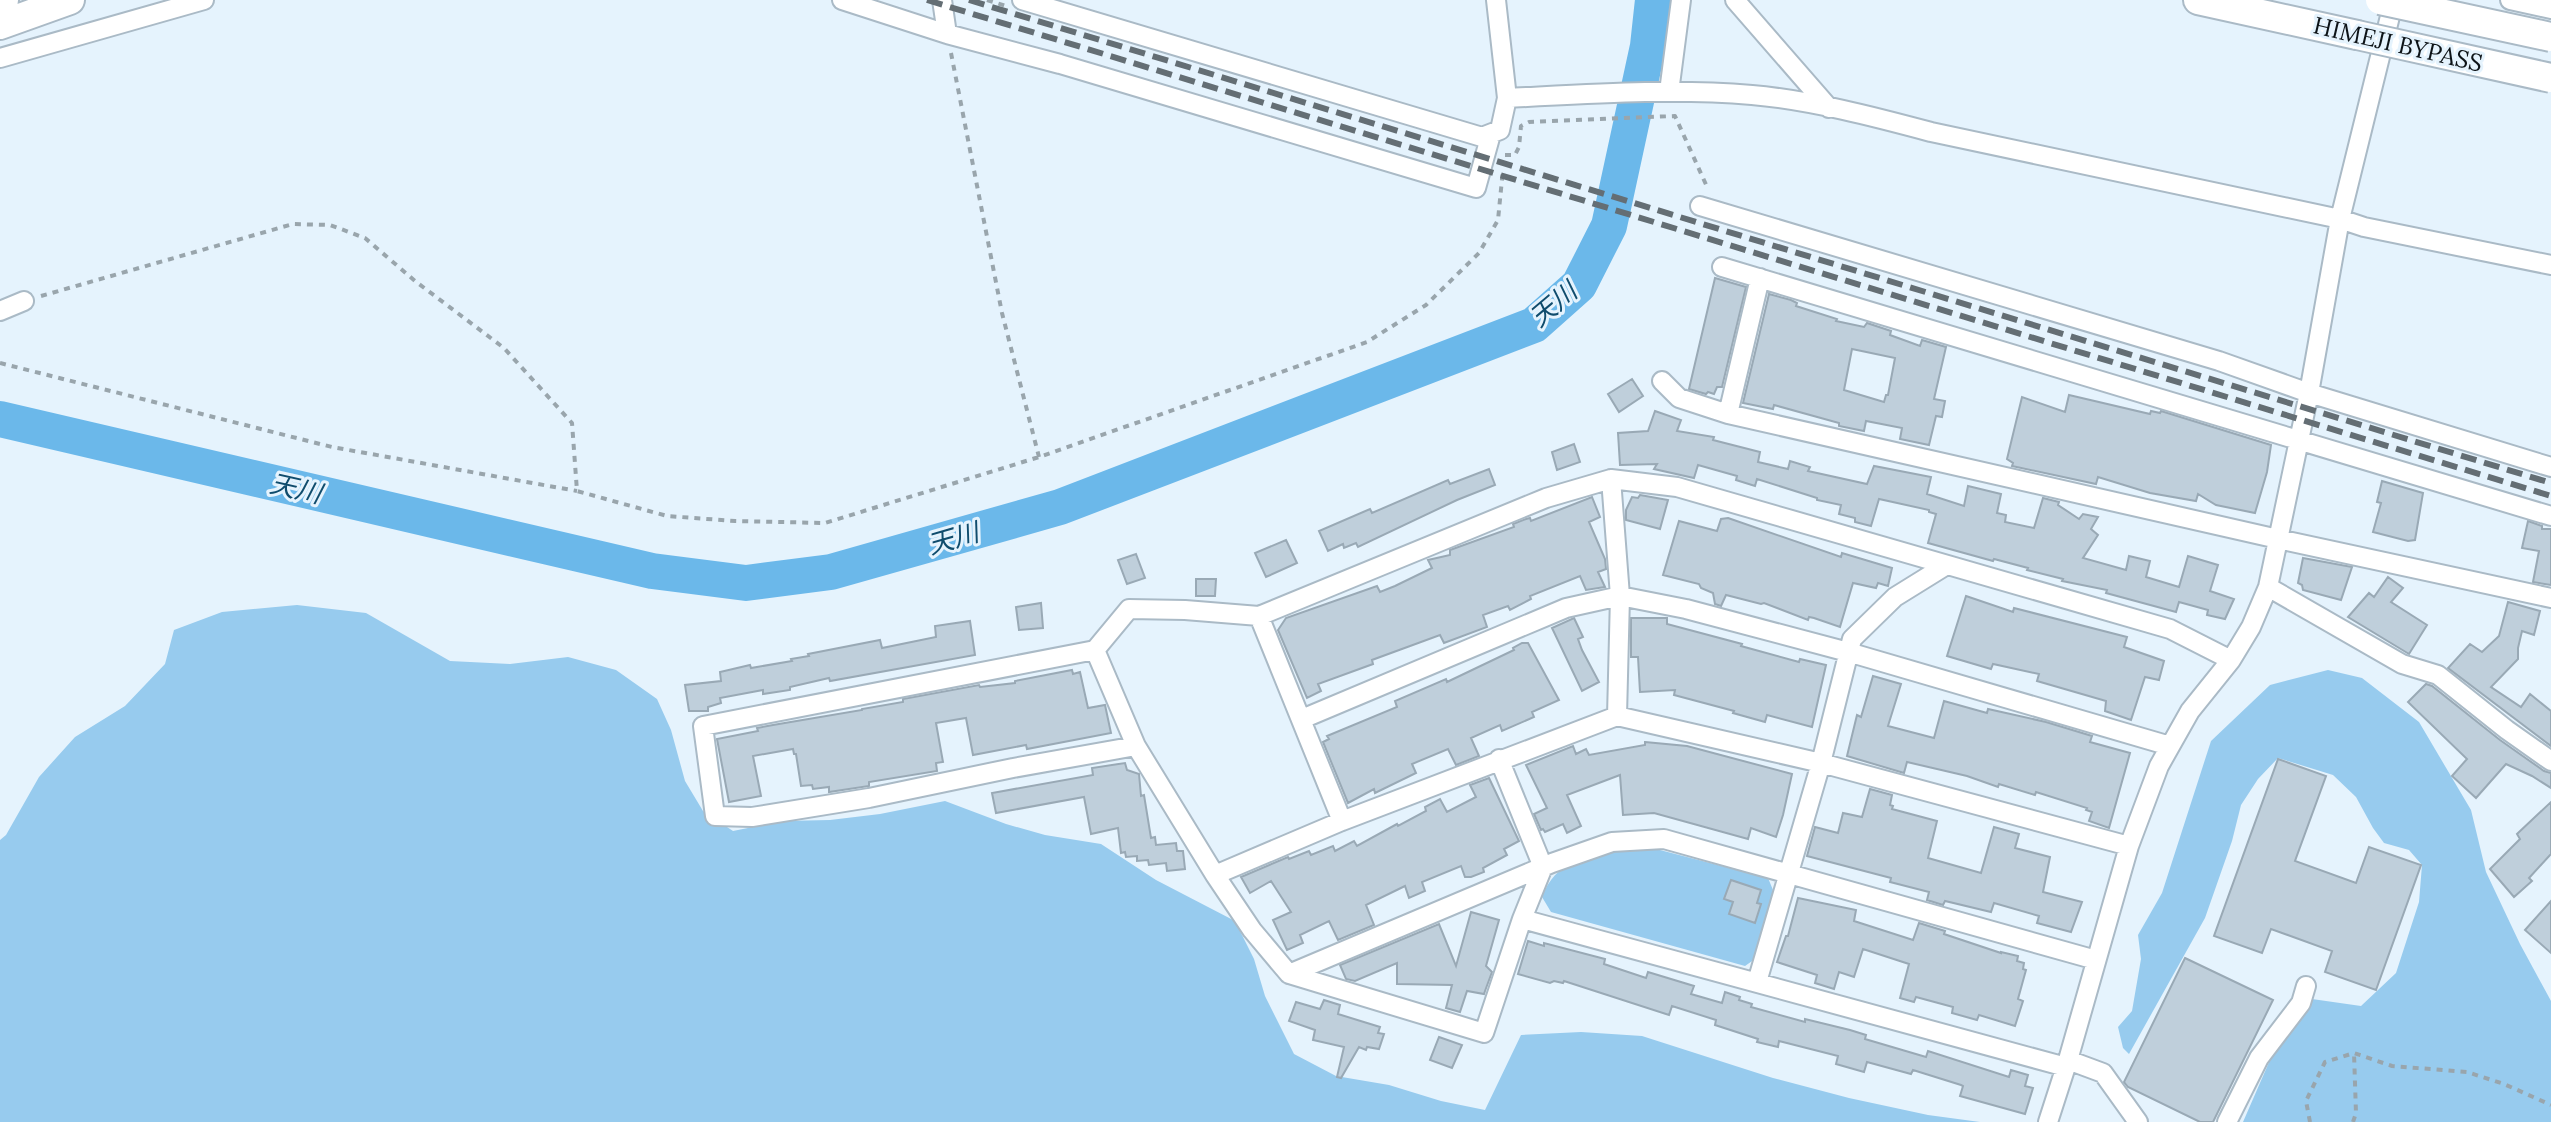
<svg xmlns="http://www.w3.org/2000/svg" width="2551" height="1122" font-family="Lora,'Noto Sans JP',serif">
  <rect width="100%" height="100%" fill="#e5f3fd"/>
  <path fill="#97cbee" d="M297 605 366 613 450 661 510 664 568 657 616 670 657 699 671 730 685 781 703 811 733 831 783 821 830 820 880 814 945 801 1006 824 1045 835 1101 844 1156 880 1235 921 1254 959 1265 996 1294 1054 1336 1076 1389 1085 1441 1101 1485 1110 1521 1035 1581 1032 1642 1036 1773 1078 1849 1098 1928 1115 1980 1122H0V840L6 835 39 777 75 737 125 706 165 664 174 630 222 612Z
    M2328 670 2362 678 2419 722 2471 810 2486 872 2520 944 2551 1001V1122H2243L2270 1060 2312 999 2361 1006 2396 973 2419 902 2422 865 2409 850 2384 843 2373 828 2356 797 2333 775 2278 758 2258 779 2241 805 2232 841 2205 918 2129 1054 2123 1048 2118 1027 2132 1011 2141 959 2138 935 2162 893 2211 741 2270 685Z
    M1618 849H1656L1768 878 1773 890 1755 959 1745 966 1551 912 1542 897C1556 860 1584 859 1618 849Z"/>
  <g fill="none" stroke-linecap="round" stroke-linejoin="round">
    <path stroke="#6bb8ea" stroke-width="36" d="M0 419 652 571 746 583 831 572 1060 507 1534 325 1579 285 1609 226 1648 46 1653 0"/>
  </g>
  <path fill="#bfcfdb" stroke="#99a9b5" stroke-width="2" fill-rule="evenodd" d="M1715 278 1746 287 1722 387H1717L1714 394 1708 392 1706 394 1689 389Z
    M1769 294 1791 300 1797 303 1796 306 1837 319 1836 321 1864 327 1867 323 1891 331 1890 335 1920 346 1922 340 1946 347 1934 399 1945 401 1942 417 1936 416 1929 445 1900 439 1902 428 1866 421 1864 431 1839 426V423L1774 405 1773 409 1743 403ZM1852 349 1895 358 1888 395H1886L1884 402 1844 390Z
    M1632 379 1643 396 1619 412 1608 394Z
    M2069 395 2150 414 2151 411 2160 413 2161 411 2271 445 2267 472 2255 513 2216 505 2198 494 2196 501 2150 493 2098 477 2096 484 2012 466 2013 463 2007 459 2022 397 2065 412Z
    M1655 411 1681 420 1677 431 1714 437 1713 440 1760 452 1758 462 1788 469 1790 461 1810 467 1808 471 1867 484 1874 466 1931 477 1927 494 1964 506 1968 486 2001 494 1997 513 2006 515 2005 522 2034 528 2043 498 2059 502 2058 505 2079 519 2083 514 2098 517 2091 529 2098 535 2083 558 2126 570 2129 556 2150 561 2146 577 2179 587 2188 556 2218 565 2210 591 2234 599 2225 619 2207 615 2208 610 2179 602 2176 612 2106 593 2107 590 2062 581 2063 579 2027 570 2028 568 1994 559 1993 561 1928 543 1936 514 1929 512V510L1879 499 1871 526 1855 522V518L1839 514 1841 505 1817 500V498L1757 479 1755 486 1736 480 1737 476 1698 465 1694 478 1654 469 1657 464 1620 465 1618 433 1648 431Z
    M1574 444 1580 462 1557 470 1552 452Z
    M1489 469 1495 485 1457 500 1358 547 1356 543 1344 548 1343 544 1328 551 1319 531 1370 509 1372 513 1448 480 1450 484Z
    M2382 481 2423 493 2415 540 2408 541 2373 532 2381 503 2377 502Z
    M1640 495 1668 500 1660 529 1626 520V510L1632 497 1638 498Z
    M1592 497 1600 517 1589 522 1605 559 1606 569 1598 572 1605 587 1586 590 1580 576 1530 596 1531 599 1510 610 1508 606 1483 615 1487 627 1444 643 1440 635 1372 660 1373 664 1318 684 1321 691 1307 698 1278 630 1286 618 1377 586 1380 592 1395 586 1432 568 1428 560 1450 555V550L1514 527 1513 524 1526 519 1530 518 1531 521Z
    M1728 518 1841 557 1842 553 1892 568 1888 586 1878 583 1876 588 1853 583 1840 627 1814 618 1809 617 1808 620 1764 603 1761 604 1726 595 1721 606 1715 604 1713 593 1701 588 1699 584 1663 575 1679 521 1717 531 1721 519Z
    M2528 521 2542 526V529H2551V585L2533 582 2539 551 2522 548Z
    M1286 540 1297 563 1266 577 1255 553Z
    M1136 554 1145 578 1127 584 1118 560Z
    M2303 558 2352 567 2341 600 2303 590 2302 585 2298 583Z
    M2388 577 2403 588 2391 602 2427 625 2409 654 2348 617 2369 593 2374 597Z
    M1196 579H1216L1215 596H1196Z
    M1966 596 2013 612 2014 608 2127 637 2124 647 2164 661 2159 680 2145 677 2131 720 2105 711 2106 701 2037 681 2039 674 1993 664 1991 669 1947 656Z
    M2508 602 2540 611 2534 635 2522 631 2518 648V659L2491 687 2521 707 2530 694 2551 711V746L2448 668 2470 644 2482 652 2499 636Z
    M1041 603 1043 628 1019 630 1016 607Z
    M1574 618 1583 637 1578 639 1582 650 1599 682 1582 691 1552 628Z
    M1631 618H1667V624L1742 644 1741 646 1799 662 1800 659 1826 665 1812 727 1767 715 1765 722 1733 713 1734 711 1674 695 1675 690 1640 692 1638 657H1631Z
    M970 621 975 655 830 681 829 678 790 687V690L763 694V690L720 698 721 703 708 707V711H689L685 685 721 681 720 672 750 665 751 668 792 661 791 659 809 656 808 654 880 640 882 648 936 637 935 626Z
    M1522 643H1528L1559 700 1532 712 1534 717 1502 731 1500 725 1471 738 1479 756 1456 765 1448 749 1412 764 1416 773 1375 793 1374 789 1348 803 1323 742 1329 739 1327 736 1397 707 1395 701 1446 679 1447 682 1514 650 1513 648Z
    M1072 670 1073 674 1080 672 1088 708 1105 705 1111 733 1027 749 1026 745 973 755 966 718 936 723 943 762 936 763 937 771 869 782V786L829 792V787L813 789 812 785 801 786 796 754H794L793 749 753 756 761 796 729 802 717 739 758 731 757 728 773 725 862 710V709L903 702V699L979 685 980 687 1015 683V681Z
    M1873 676 1901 684 1888 726 1934 738 1944 701 1987 713 1988 709 2046 722 2092 736 2090 742 2130 753 2109 828 2089 821 2092 812 2086 810 2087 808 2036 792 2035 795 1999 784 1998 787 1967 776 1907 762 1904 773 1847 756 1857 715 1861 717Z
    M2426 684 2432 686 2500 740 2544 771 2551 773V788L2532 776 2506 764 2476 798 2452 776 2467 759 2408 702Z
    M1645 742 1687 746 1792 774 1783 815 1776 837 1751 828 1748 839 1654 813 1623 815 1620 775 1567 795 1581 826 1567 833 1563 824 1545 832 1543 829 1541 830 1534 814 1547 808 1526 765 1573 746 1576 754 1586 749 1589 755 1645 745Z
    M2278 759 2326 776 2295 861 2356 883 2369 847 2421 865 2376 990 2325 972 2332 951 2271 929 2262 953 2214 936Z
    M1125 763 1127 770 1139 774 1141 796 1144 795 1151 838 1155 837 1156 845 1176 843 1177 851H1183L1185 869 1167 871 1166 863 1149 865 1148 860 1137 861V856L1126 857 1125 852 1121 853 1118 828 1091 834 1084 797 996 813 992 793 1093 775 1092 768Z
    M1489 778 1519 841 1504 849 1507 855 1483 868 1484 872 1471 877H1465L1461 866 1422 882 1425 891 1409 898 1405 886 1366 905 1374 925 1338 940 1329 921 1300 935 1303 943 1287 950 1273 920 1291 912 1271 881 1250 893 1241 877 1288 857 1289 859 1309 851 1311 855 1333 846 1335 851 1354 841 1357 846 1397 824 1398 826 1426 811 1425 807 1440 799 1447 812 1476 797 1470 785Z
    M1870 789 1892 795 1890 805 1893 806 1892 809 1937 821 1928 858 1981 873 1994 827 2019 834 2015 848 2050 857 2043 892 2082 902 2071 932 2037 923 2039 916 1994 903 1991 912 1945 901 1943 905 1927 900 1929 892 1890 882 1891 878 1807 856 1815 827 1838 833 1843 813 1862 817Z
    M2551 802V854L2529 878 2532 881 2514 897 2490 869 2520 839 2517 834Z
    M1731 880 1761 890 1757 903 1761 904 1755 923 1729 914 1733 902 1724 899Z
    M1798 898 1856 910 1854 921 1913 940 1919 923 1945 931 1944 934 2001 953V952L2018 956 2017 961 2024 963 2023 969 2026 970 2018 999 2023 1001 2015 1026 1979 1015 1977 1020 1952 1013 1953 1007 1916 997 1914 1002 1900 998 1909 964 1863 949 1854 977 1839 972 1834 989 1815 983 1817 975 1777 962 1786 936H1788Z
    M2551 901V953L2525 930Z
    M1471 912 1499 920 1486 966 1492 972 1485 991 1484 994 1467 991 1460 1012 1446 1008 1452 985 1397 984V963L1355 981 1346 979 1340 965 1439 924 1456 966Z
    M1528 941 1544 946V943L1605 959 1604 964 1646 978 1648 972 1694 986 1691 994 1722 1003 1725 992 1740 997 1739 1000 1752 1004 1751 1007 1805 1022V1019L1850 1030 1866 1035 1865 1039 1926 1057 1928 1051 2009 1077 2011 1070 2028 1075 2025 1086 2033 1088 2025 1114 1960 1096 1963 1086 1961 1085 1913 1070 1911 1074 1867 1062 1864 1072 1836 1064 1838 1056 1779 1041 1778 1047 1757 1042 1758 1039 1715 1025 1716 1020 1672 1006 1669 1015 1564 981 1563 983 1554 981 1550 983 1518 974Z
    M2185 958 2273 1000 2213 1122H2200L2128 1087 2124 1082Z
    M1324 1000 1340 1005 1338 1014 1380 1027 1378 1033 1384 1034 1379 1049 1367 1047 1366 1050 1359 1047 1341 1078 1337 1077 1344 1047 1313 1040 1315 1030 1289 1021 1296 1002 1320 1009Z
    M1439 1037 1462 1045 1452 1068 1430 1060Z"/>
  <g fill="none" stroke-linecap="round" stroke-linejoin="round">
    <g stroke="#aabac6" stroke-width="22">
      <path id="minor" d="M842 0 947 34 1060 64 1476 188 1491 134
        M942 0 947 34
        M1022 0 1482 137 1500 130 1507 98 1496 0
        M1735 0 1829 108
        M2510 0 2551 9
        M0 58 204 0
        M1669 92 1681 0
        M1507 98C1588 94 1670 88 1752 95 1810 100 1875 117 1931 132L2340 219 2364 227 2551 265
        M1700 206 2219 361 2309 393 2551 467
        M1722 267 2551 516
        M0 311 24 301
        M1662 381 1679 398 1728 414 2278 539 2551 598
        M1728 414 1760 278
        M1611 479 1620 596 1617 716
        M2268 587 2402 664 2438 675 2507 730 2551 761
        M1259 616 1342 821
        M1095 650 1136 746 1215 875 1252 930 1289 974 1484 1033 1522 919 2066 1067
        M1302 719 1566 608 1620 596 1686 609 1848 652 2170 746
        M1136 746 1013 768 869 798 752 817 715 816 703 726 1095 650 1129 609 1185 610 1259 616 1546 498 1611 479 1677 487 2170 629 2231 660
        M1499 759 1543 867 1522 919
        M1215 875 1342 821 1617 716 1821 763 2129 846
        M1289 974 1552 863 1612 842 1664 839 2096 960
        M1757 982 1821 763 1852 639 1895 597 1945 566
        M2068 1060 2103 1073 2138 1122
        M2048 1122 2068 1060 2129 846 2159 766 2190 711 2231 660 2251 627 2268 587 2309 393 2340 219 2394 0
        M2227 1122 2259 1058 2301 1003 2306 986"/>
    </g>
    <g stroke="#aabac6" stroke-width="32">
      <path id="highway" d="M2198 0 2357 35
        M0 1 4 0
        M0 25 70 0"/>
    </g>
    <path stroke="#99a5ac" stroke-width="4" stroke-dasharray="6 6" stroke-linecap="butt" d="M987 0 1006 6
      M951 53 1002 313 1039 457
      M1505 155H1515L1519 147 1521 126 1529 122 1675 116 1708 189
      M41 296 293 224 330 225 365 238 415 281 504 348 572 423 577 491 667 516 735 521 825 523 1039 457 1367 342 1426 305 1479 253 1498 220 1503 169
      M0 363 332 447 577 491
      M2310 1122 2306 1101 2325 1062 2354 1053 2392 1066 2467 1072 2504 1084 2551 1105
      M2353 1122 2356 1113 2354 1053"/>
    <use href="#minor" stroke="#fff" stroke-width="18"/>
    <use href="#highway" stroke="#fff" stroke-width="28"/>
    <path stroke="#646e74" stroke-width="6" stroke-dasharray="16 8" stroke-linecap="butt" d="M927 0 2551 496
      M969 0 2551 483"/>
    <g stroke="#aabac6" stroke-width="32" stroke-linecap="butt">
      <path id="highway-bridge" d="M2380 0 2551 37
        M2357 35 2551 78"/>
    </g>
    <use href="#highway-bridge" stroke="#fff" stroke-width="28"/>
  </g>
  <g text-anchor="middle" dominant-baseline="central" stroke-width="6" stroke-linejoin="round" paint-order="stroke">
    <g font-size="24" fill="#0d1317" stroke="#e5f3fd">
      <text transform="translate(2398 44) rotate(13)">HIMEJI BYPASS</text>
    </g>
    <g font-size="26" font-style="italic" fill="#0f4c6d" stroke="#e5f3fd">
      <text transform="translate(1553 304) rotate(-40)">天川</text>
      <text transform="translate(296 488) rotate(13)">天川</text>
      <text transform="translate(953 538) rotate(-16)">天川</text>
    </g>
  </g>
</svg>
